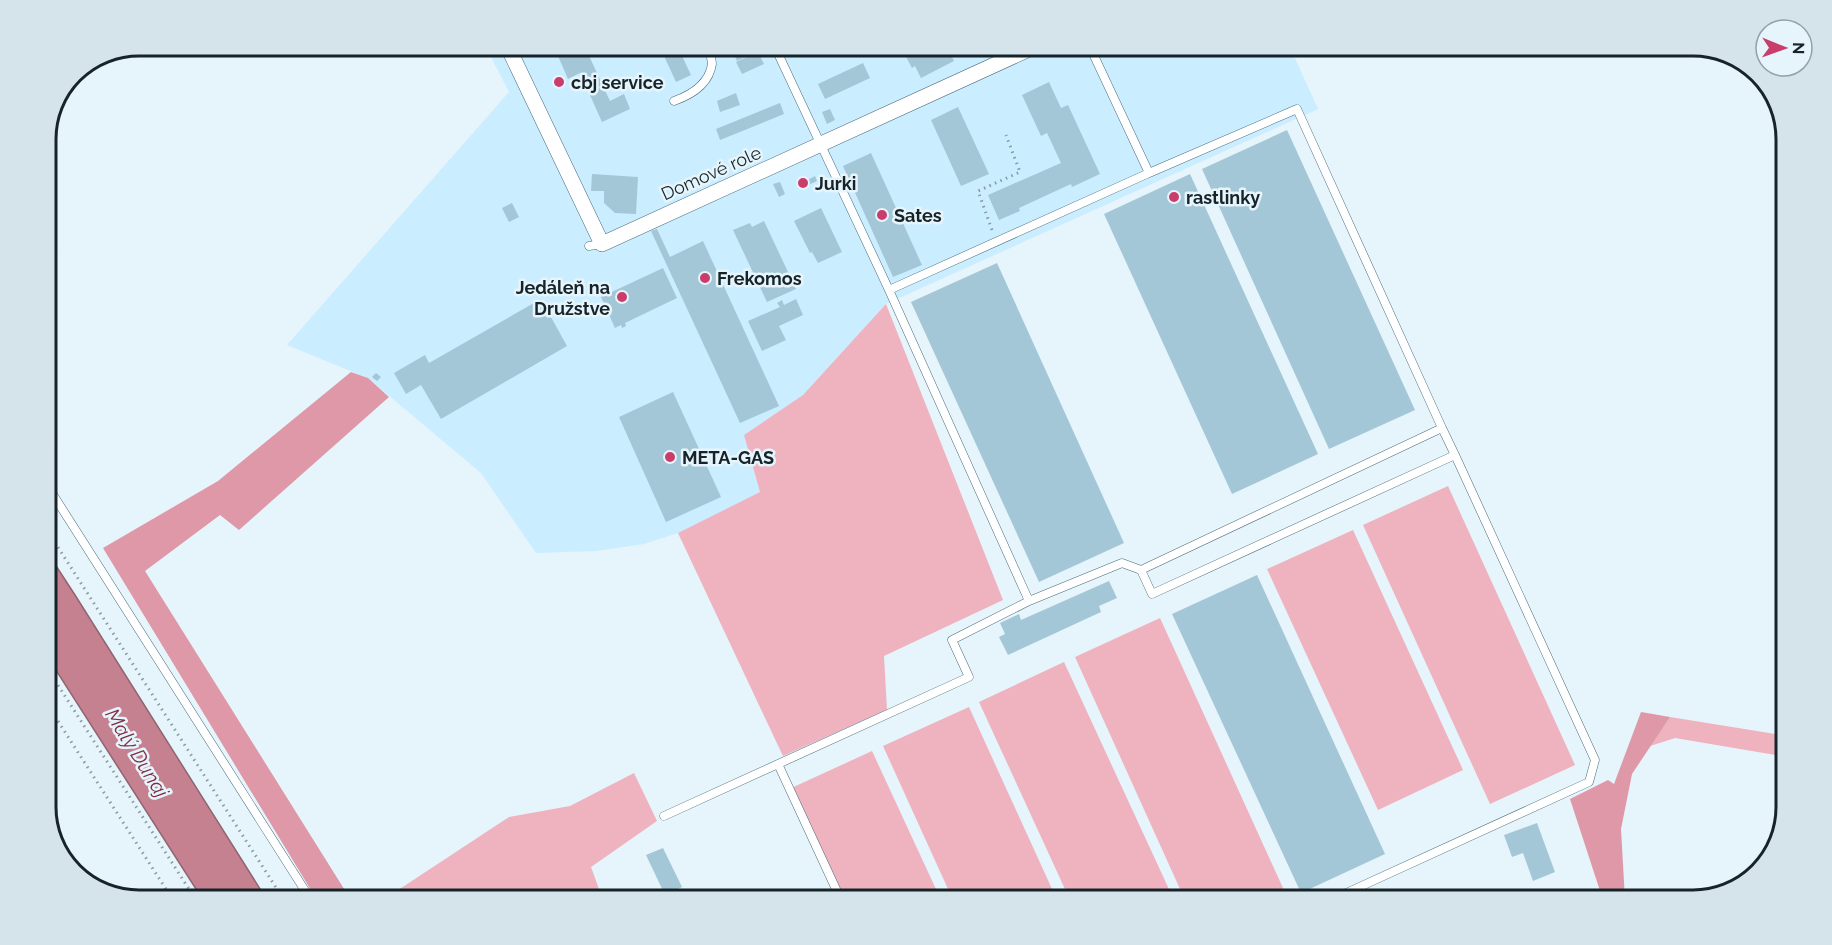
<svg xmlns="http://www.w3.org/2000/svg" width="1832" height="945" font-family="Raleway,sans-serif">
  <rect width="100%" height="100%" fill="#e6f4fb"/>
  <path fill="#caedff" d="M485 45H1289L1318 109 886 304 803 395 744 435 760 492 678 533 644 544 596 551 536 553 481 473 368 378 287 345 509 92Z"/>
  <path fill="#efb2bf" d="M886 304 1003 600 884 656 887 710 783 756 678 533 760 492 744 435 803 395Z
    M1448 486 1575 765 1490 804 1363 525Z
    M1353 530 1463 770 1378 810 1267 569Z
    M1160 618 1288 899 1285 900H1185L1075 657Z
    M1064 662 1174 900H1070L979 702Z
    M969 707 1057 900H953L883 746Z
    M1670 717 1787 736V757L1675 738 1650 746Z
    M872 751 941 900H837L787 790Z
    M634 773 657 821 591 867 603 900H383L509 817 570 806Z"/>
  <path fill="#de98a7" d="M351 372 368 378 389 397 239 530 220 515 145 571 351 900H317L103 548 218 481Z
    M1641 712 1670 717 1632 774 1621 829 1625 900H1603L1570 799 1608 780 1614 784Z"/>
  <path fill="#c58190" stroke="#906571" stroke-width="1.5" d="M45 549 75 595 267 900H203L45 653Z"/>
  <path fill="#a4c7d8" d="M567 45H584L610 101 624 94 630 109 602 122 580 73 568 79 558 56 570 51Z
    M659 45H677L691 75 676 82Z
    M730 45H756L758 51 737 61Z
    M904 45H951L952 48 949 50 954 61 921 78 915 66 912 68 905 55 908 53Z
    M758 52 764 64 742 74 736 62Z
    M863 63 870 78 825 99 818 84Z
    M1049 82 1061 108 1068 105 1100 174 1072 187 1071 184 1019 208 1020 211 999 220 988 195 1061 163 1047 133 1041 136 1022 95Z
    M736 93 740 105 720 112 717 101Z
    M780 103 784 114 720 140 716 129Z
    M958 107 989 174 961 186 931 120Z
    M830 109 835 120 827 124 822 112Z
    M1287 130 1415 410 1329 449 1202 169Z
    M871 153 922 265 893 277 843 166Z
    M592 174 638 177 636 214 615 213 604 203V191H591Z
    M1190 174 1318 454 1232 494 1104 214Z
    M815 176 817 181 802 188 800 184Z
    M780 182 785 194 779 197 773 184Z
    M512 203 519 217 509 222 502 208Z
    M821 208 842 252 818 263 812 252 810 253 794 221Z
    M764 221 796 289 767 302 733 230 750 223 752 227Z
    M657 229 670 257 703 241 779 406 740 423 651 231Z
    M997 263 1124 543 1039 582 911 302Z
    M663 268 677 298 625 323 626 326 622 328 621 325 615 328 601 297Z
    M541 299 567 346 441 419 421 385 406 394 394 373 425 355 429 363Z
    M796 299 803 315 779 326 786 340 762 351 748 321 780 307 777 303 782 300 784 305Z
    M376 373 381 377 377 381 372 377Z
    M673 392 721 497 666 522 619 417Z
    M1257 575 1385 854 1301 893 1172 614Z
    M1109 581 1117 598 1099 606 1101 612 1008 655 999 637 1005 634 1000 623 1019 614 1021 620Z
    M1537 823 1555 872 1533 881 1523 853 1512 857 1504 835Z
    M663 848 682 887 665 895 646 855Z"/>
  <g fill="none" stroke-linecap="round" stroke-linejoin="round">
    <g stroke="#4c6c7c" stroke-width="9">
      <path id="lane" d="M774 45 889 290 1029 601 1122 563 1141 570 1442 428 1297 109 1149 173 1089 45
        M674 101C691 95 709 84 712 64 712 59 709 51 707 45
        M589 246 602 244
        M889 290 1149 173
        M45 482 311 900
        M1141 570 1152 594 1455 455 1442 428
        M778 764 841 900
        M664 816 969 677 952 640 1029 601
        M1331 900 1589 782 1595 760 1455 455"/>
    </g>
    <g stroke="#4c6c7c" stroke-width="16">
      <path id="street" d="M507 45 602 244 1038 45"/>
    </g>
    <path stroke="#8c9aa1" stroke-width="3" stroke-dasharray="1.5 4.5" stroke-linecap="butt" d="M992 230 978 191 1020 172 1006 135
      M45 527 284 900
      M45 665 196 900
      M45 701 173 900"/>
    <use href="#lane" stroke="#fff" stroke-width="8"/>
    <use href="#street" stroke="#fff" stroke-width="15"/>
  </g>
  <g fill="#ca3d6a" stroke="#e6f4fb" stroke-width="2">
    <circle cx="559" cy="82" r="6"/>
    <circle cx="803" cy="183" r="6"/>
    <circle cx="1174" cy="197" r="6"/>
    <circle cx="882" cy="215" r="6"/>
    <circle cx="705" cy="278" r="6"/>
    <circle cx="622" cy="297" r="6"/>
    <circle cx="670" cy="457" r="6"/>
  </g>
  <g text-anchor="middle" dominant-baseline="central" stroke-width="5" stroke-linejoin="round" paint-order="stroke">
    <g font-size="18" font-weight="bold" fill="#16242a" stroke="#e6f4fb" text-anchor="start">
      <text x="571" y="82">cbj service</text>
      <text x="815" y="183">Jurki</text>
      <text x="1186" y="197">rastlinky</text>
      <text x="894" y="215">Sates</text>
      <text x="717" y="278">Frekomos</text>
      <text x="610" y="287" text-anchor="end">Jedáleň na<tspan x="610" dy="21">Družstve</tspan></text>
      <text x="682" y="457">META-GAS</text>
    </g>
    <g font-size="18" fill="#16242a" stroke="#e6f4fb">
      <text transform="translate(711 173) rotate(-24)">Domové role</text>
    </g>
    <g font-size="20" font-style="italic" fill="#7f2d45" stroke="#e6f4fb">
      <text transform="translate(137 753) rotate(58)">Malý Dunaj</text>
    </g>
  </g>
  <path d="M0 0H1832V945H0ZM139 56H1693A83 83 0 0 1 1776 139V807A83 83 0 0 1 1693 890H139A83 83 0 0 1 56 807V139A83 83 0 0 1 139 56Z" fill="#d5e3ea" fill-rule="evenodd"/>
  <path fill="none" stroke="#16242a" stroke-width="3" d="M139 56H1693A83 83 0 0 1 1776 139V807A83 83 0 0 1 1693 890H139A83 83 0 0 1 56 807V139A83 83 0 0 1 139 56Z"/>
  <g transform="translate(1784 48) rotate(91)"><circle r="28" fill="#e6f4fb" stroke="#93a1a7" stroke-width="1.5"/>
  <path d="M0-4.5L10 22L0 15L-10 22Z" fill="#ca3d6a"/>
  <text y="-9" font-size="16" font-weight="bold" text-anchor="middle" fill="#16242a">N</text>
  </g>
</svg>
